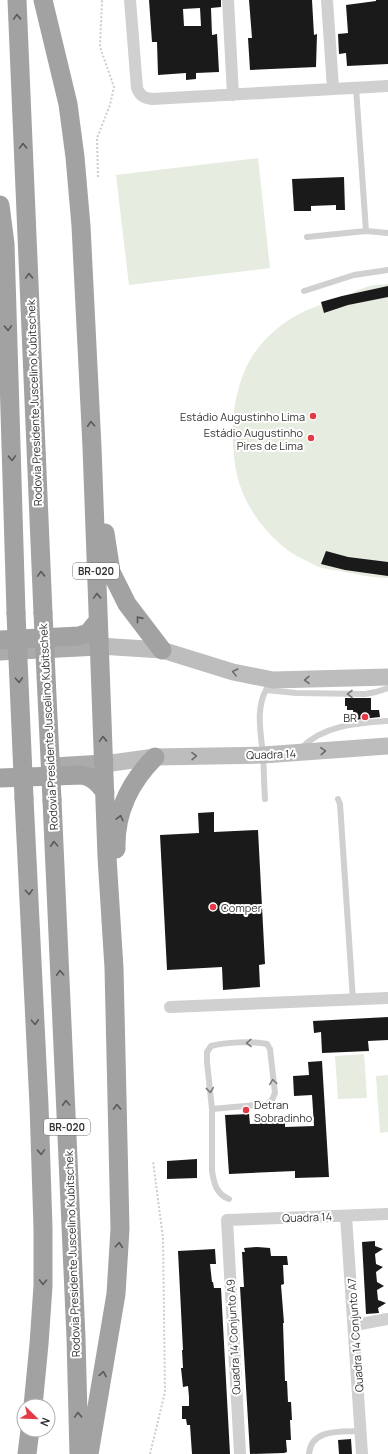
<svg xmlns="http://www.w3.org/2000/svg" width="388" height="1454" font-family="Manrope,sans-serif">
  <rect width="100%" height="100%" fill="#fff"/>
  <path fill="#e6ecdf" d="M258 158 270 268 129 285 116 175Z
    M388 284V578C372 578 356 574 340 571 333 570 326 569 319 567 306 561 289 553 278 542 260 526 244 502 238 479 227 436 232 374 264 341 287 317 306 309 336 300 348 296 358 289 370 286 375 284 382 285 388 284Z
    M364 1054 367 1098 338 1099 335 1056Z
    M388 1075V1132L380 1133 376 1076Z"/>
  <path fill="#1a1a1a" fill-rule="evenodd" d="M149 0H221V7L211 8 212 35 217 34 219 72 196 73V79L186 80V73L158 75 157 42H152ZM200 8 201 26H184L183 9Z
    M249 0H312L314 35 317 34 316 67 250 70 248 38H252Z
    M376 0H388V64L347 66 346 53 339 54 338 34 348 33 346 5 376 1Z
    M344 177 345 210H336V205L311 206V211H294L292 179Z
    M388 286V297L348 305 324 313 321 302 342 296Z
    M326 551 348 557 388 562V576L345 570 321 564Z
    M345 698H371V710H379L380 717 354 720 353 710H347V706H345Z
    M214 812V832L258 830 265 964 259 965 260 987 223 990 222 967 167 970 160 835 199 833 198 813Z
    M388 1017V1040L368 1041 369 1051 322 1053 321 1032 314 1033 313 1021Z
    M322 1061 329 1177 295 1178V1171L229 1174 225 1115 249 1114 250 1124 285 1122V1127L314 1126 312 1095 294 1096 293 1076 309 1075 308 1062Z
    M197 1159V1178L167 1179V1161Z
    M375 1241V1246L383 1249 375 1254 376 1264 383 1267 376 1272 377 1282 384 1286 377 1290 378 1300 386 1303 378 1308 379 1313 366 1314 362 1242Z
    M257 1247 270 1248 271 1256H287L288 1265H283L284 1284 281 1285 284 1323H283L285 1381H287L288 1402H291L292 1420H290L291 1440H286L287 1452 284 1453 250 1454 240 1287H244L242 1252H245L244 1248Z
    M215 1249 216 1264H210L212 1282H213L214 1288H221L230 1454H192L190 1425H187L186 1419H182V1406H189V1397L188 1386 183 1387 181 1368H183L182 1350H183L178 1251Z
    M351 1439 352 1454H339L338 1440Z"/>
  <g fill="none" stroke-linecap="round" stroke-linejoin="round">
    <path stroke="#cdcdcd" stroke-width="2" stroke-dasharray="2 2" stroke-linecap="butt" d="M98 177 97 138 110 105 114 87 100 47 102 0
      M150 1454 165 1392 163 1238 153 1161"/>
    <path stroke="#d0d0d0" stroke-width="6" d="M356 88 366 231
      M307 237 366 231 388 233
      M304 291 354 275 388 270
      M266 690 296 693 365 694 376 692 388 688
      M300 749C323 725 357 723 388 721
      M265 799C264 784 264 770 263 755 261 734 255 708 267 688
      M338 799 340 804 353 1000
      M212 1109 267 1104 272 1100 275 1093 270 1049 267 1044C252 1041 226 1042 211 1046L207 1052V1062L212 1109V1171C214 1183 216 1194 229 1199
      M309 1454C311 1428 342 1432 361 1431"/>
    <path stroke="#d0d0d0" stroke-width="12" d="M130 0 137 88C140 96 144 98 152 99L388 86
      M228 0 233 95
      M327 0 333 88
      M170 1007 388 998
      M346 1216 362 1454
      M355 1325 388 1319
      M240 1454 227 1220 388 1214"/>
    <path stroke="#bdbdbd" stroke-width="17" d="M99 646 162 650 233 672 273 680 388 677
      M104 764 155 757 263 755 388 746"/>
    <path stroke="#ababab" stroke-width="19" d="M0 651 99 646
      M53 767 104 764"/>
    <path stroke="#a2a2a2" stroke-width="19" d="M17 0 43 613
      M43 0 68 104 75 157 81 226 92 447 107 857 114 968 120 1229 116 1294 89 1454
      M0 205 5 244 16 613
      M105 533 111 572 127 604 162 650
      M0 640 79 636 88 633 98 621
      M0 778 82 775C93 777 98 783 105 792
      M24 798 39 1105 43 1228V1286L39 1344 33 1406
      M52 800 76 1338 79 1454
      M116 849C115 813 130 782 155 757
      M27 1454 30 1430"/>
    <path stroke="#a2a2a2" stroke-width="19" d="M16 613 24 798
      M43 613 52 800"/>
  </g>
  <defs><path id="oneway-chevron" d="M-2-3.5L2.5 0L-2 3.5" fill="none" stroke-width="1.6" stroke-linecap="round" stroke-linejoin="round"/></defs>
  <g stroke="#5a5a5a">
    <use href="#oneway-chevron" transform="translate(17 17) rotate(-92)"/>
    <use href="#oneway-chevron" transform="translate(23 146) rotate(-92)"/>
    <use href="#oneway-chevron" transform="translate(29 276) rotate(-92)"/>
    <use href="#oneway-chevron" transform="translate(8 328) rotate(88)"/>
    <use href="#oneway-chevron" transform="translate(91 424) rotate(-93)"/>
    <use href="#oneway-chevron" transform="translate(12 458) rotate(88)"/>
    <use href="#oneway-chevron" transform="translate(41 574) rotate(-92)"/>
    <use href="#oneway-chevron" transform="translate(97 596) rotate(-92)"/>
    <use href="#oneway-chevron" transform="translate(139 619) rotate(-129)"/>
    <use href="#oneway-chevron" transform="translate(19 680) rotate(87)"/>
    <use href="#oneway-chevron" transform="translate(103 739) rotate(-92)"/>
    <use href="#oneway-chevron" transform="translate(120 818) rotate(-77)"/>
    <use href="#oneway-chevron" transform="translate(54 844) rotate(-93)"/>
    <use href="#oneway-chevron" transform="translate(29 892) rotate(87)"/>
    <use href="#oneway-chevron" transform="translate(60 973) rotate(-93)"/>
    <use href="#oneway-chevron" transform="translate(35 1022) rotate(87)"/>
    <use href="#oneway-chevron" transform="translate(66 1103) rotate(-93)"/>
    <use href="#oneway-chevron" transform="translate(117 1107) rotate(-91)"/>
    <use href="#oneway-chevron" transform="translate(41 1152) rotate(88)"/>
    <use href="#oneway-chevron" transform="translate(119 1245) rotate(-86)"/>
    <use href="#oneway-chevron" transform="translate(43 1282) rotate(91)"/>
    <use href="#oneway-chevron" transform="translate(103 1374) rotate(-81)"/>
    <use href="#oneway-chevron" transform="translate(78 1415) rotate(-92)"/>
  </g>
  <g stroke="#6a6a6a">
    <use href="#oneway-chevron" transform="translate(235 672) rotate(-166)"/>
    <use href="#oneway-chevron" transform="translate(307 680) rotate(179)"/>
    <use href="#oneway-chevron" transform="translate(323 751) rotate(-4)"/>
    <use href="#oneway-chevron" transform="translate(194 756) rotate(-1)"/>
  </g>
  <g stroke="#7a7a7a">
    <use href="#oneway-chevron" transform="translate(350 694) rotate(180)"/>
    <use href="#oneway-chevron" transform="translate(249 1043) rotate(178)"/>
    <use href="#oneway-chevron" transform="translate(273 1082) rotate(-98)"/>
    <use href="#oneway-chevron" transform="translate(210 1090) rotate(84)"/>
  </g>
  <g fill="#e63946" stroke="#fff" stroke-width="1.5">
    <circle cx="313" cy="416" r="4"/>
    <circle cx="311" cy="438" r="4"/>
    <circle cx="365" cy="717" r="4"/>
    <circle cx="213" cy="907" r="4"/>
    <circle cx="246" cy="1110" r="4"/>
  </g>
  <g text-anchor="middle" dominant-baseline="central" stroke-width="4" stroke-linejoin="round" paint-order="stroke">
    <g fill="#fff" stroke="#707070" stroke-width="1">
      <rect x="73" y="563" width="46" height="16" rx="3"/>
      <rect x="44" y="1119" width="46" height="16" rx="3"/>
    </g>
    <g font-size="10" font-weight="bold" fill="#333">
      <text x="96" y="571">BR-020</text>
      <text x="67" y="1127">BR-020</text>
    </g>
    <g font-size="11" fill="#333" stroke="#fff">
      <text transform="translate(34 403) rotate(-92)">Rodovia Presidente Juscelino Kubitschek</text>
      <text transform="translate(48 727) rotate(-93)">Rodovia Presidente Juscelino Kubitschek</text>
      <text transform="translate(271 754) rotate(-2)">Quadra 14</text>
      <text transform="translate(307 1217) rotate(-2)">Quadra 14</text>
      <text transform="translate(72 1254) rotate(-92)">Rodovia Presidente Juscelino Kubitschek</text>
      <text transform="translate(355 1335) rotate(-94)">Quadra 14 Conjunto A7</text>
      <text transform="translate(233 1337) rotate(-93)">Quadra 14 Conjunto A9</text>
    </g>
    <g font-size="11" fill="#333" stroke="#fff" text-anchor="end">
      <text x="305" y="416">Estádio Augustinho Lima</text>
      <text x="303" y="432">Estádio Augustinho<tspan x="303" dy="13">Pires de Lima</tspan></text>
      <text x="357" y="717">BR</text>
      <text x="221" y="907" text-anchor="start">Comper</text>
      <text x="254" y="1104" text-anchor="start">Detran<tspan x="254" dy="13">Sobradinho</tspan></text>
    </g>
  </g>
  <g transform="translate(36 1418) rotate(113)"><circle r="19" fill="#ffffff" stroke="#adadad"/>
  <path d="M0-3L7 15L0 10L-7 15Z" fill="#e63946"/>
  <text y="-6" font-size="11" font-weight="bold" text-anchor="middle" fill="#333333">N</text>
  </g>
</svg>
